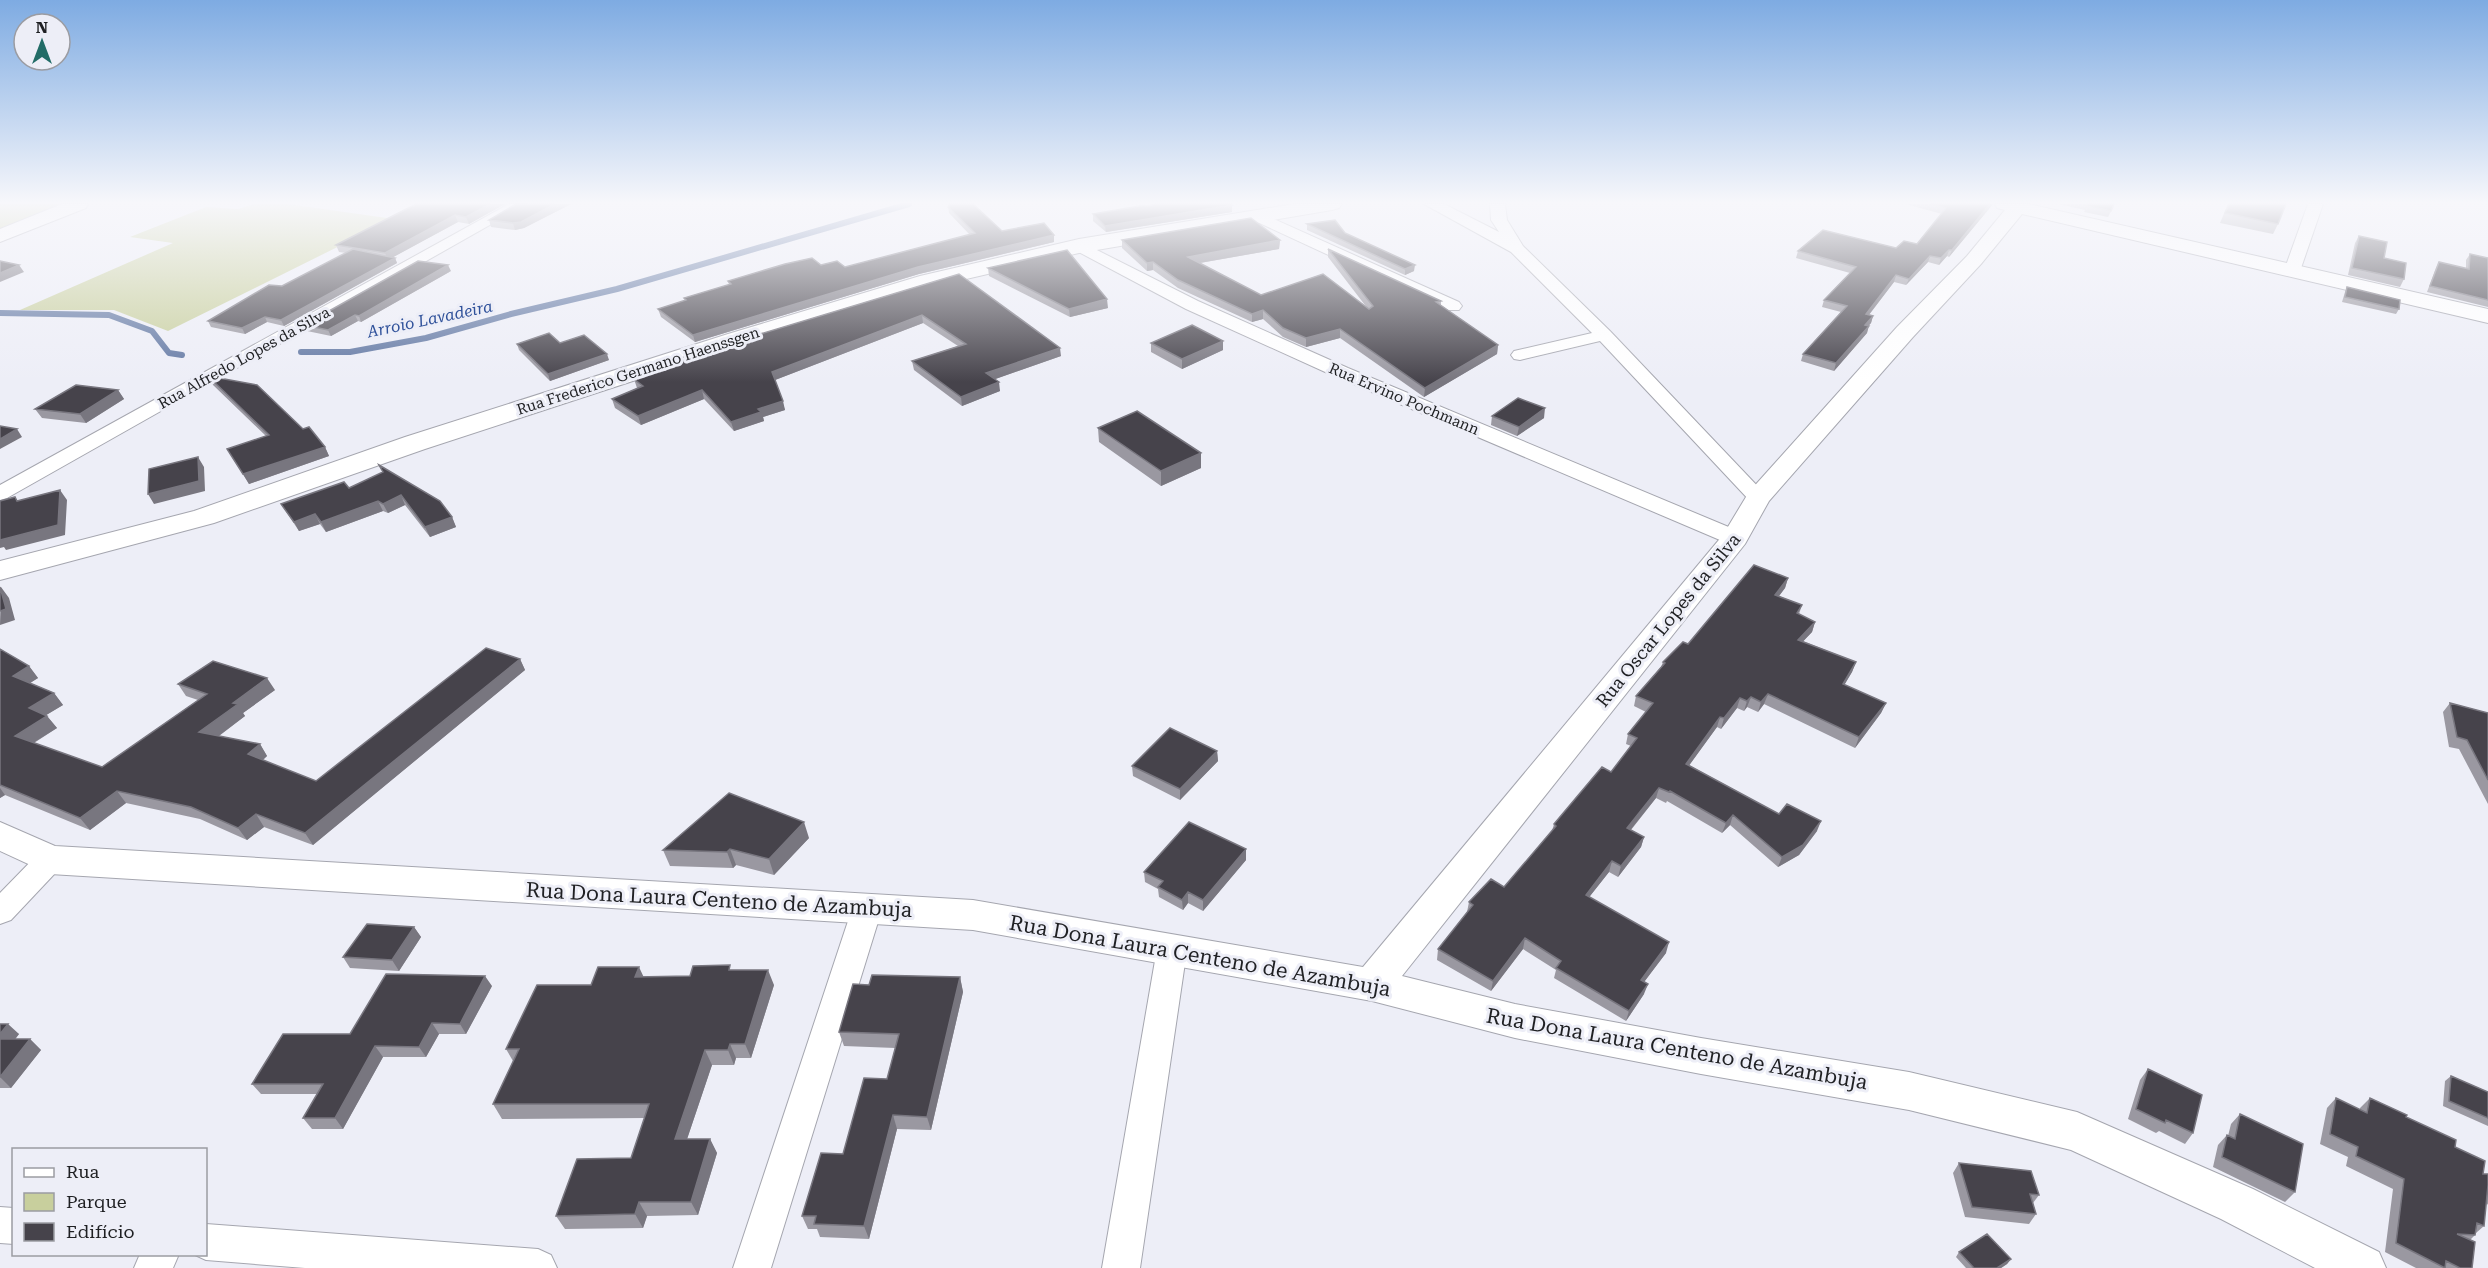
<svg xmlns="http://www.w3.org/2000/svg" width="2488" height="1268" font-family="'Roboto Serif',serif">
  <rect width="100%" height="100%" fill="#edeef7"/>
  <path fill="#c8cf9d" d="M0 204H62L0 229Z
    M254 204H288L394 219 168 331 114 310H20L173 243 130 237 206 207 238 209Z"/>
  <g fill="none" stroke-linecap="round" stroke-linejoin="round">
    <path stroke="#6278a3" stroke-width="6" d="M0 313 109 315 152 331 169 353 182 355
      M301 352H350L426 338 511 314 617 289 909 204"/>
    <g stroke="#a5a6af" stroke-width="2">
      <path id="minor" d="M509 204H527L7 498 0 500V485Z
        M1424 204H1444L1499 232 1491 220 1490 204H1505L1507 220 1523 246 1610 331 1765 494 1769 498 1765 502 1758 504 1751 502 1600 341 1520 360 1514 359 1511 355 1514 351 1592 333 1511 252Z
        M2308 204H2323L2300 271 2292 276 2286 274 2284 271Z
        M1258 212 1459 302 1462 306 1459 310H1447L1253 220 1250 217 1253 214Z
        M1079 241 1198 301 1348 368 1743 533 1746 538 1743 543 1735 545 1727 543 1334 376 1186 309 1073 249 1071 246 1073 243Z
        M50 849 60 852 64 860 60 868 11 920 0 924V893L40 852Z
        M867 897 878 901 882 909 771 1268H733L852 909 856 901Z
        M1172 936 1183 940 1187 949 1140 1268H1102L1157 949 1161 940Z
        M0 1207 14 1208V1244L0 1243Z
        M206 1224 538 1249 551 1255 557 1268H305L206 1260 193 1254H206Z
        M140 1254H179L173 1268H134Z"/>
    </g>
    <g stroke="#a5a6af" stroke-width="2">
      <path id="tertiary" d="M62 204H88L86 208 0 242V229Z
        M1995 204H2029L2488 309V323L2022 214 1981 264 1913 337 1769 501 1745 544 1402 976 1515 1004 1701 1038 1909 1072 2077 1112 2253 1189 2379 1252 2386 1268H2315L2221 1219 2071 1150 1909 1110 1701 1074 1515 1038 1372 1001 973 930 50 874 0 851V822L55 846 973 900 1363 967 1723 535 1749 492 1897 327 1967 256 2005 210 1997 208Z"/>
    </g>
    <g stroke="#a5a6af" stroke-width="2">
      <path id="secondary" d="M1294 204H1342L1339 208 1332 210 1079 253 936 286 746 344 425 449 214 523 0 580V561L194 511 405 437 728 334 920 276 1079 239Z"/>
    </g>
    <use href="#minor" fill="#fff" fill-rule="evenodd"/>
    <use href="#tertiary" fill="#fff" fill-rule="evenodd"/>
    <use href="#secondary" fill="#fff" fill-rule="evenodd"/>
  </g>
  <path fill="#9a98a1" d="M416 204H505L469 224 458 222 393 257 395 258 397 263 284 326 267 322 245 334 211 327 208 321 282 286 346 253 339 252 336 245Z
    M516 204H571L524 228 515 230 491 227 489 220Z
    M1905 204H1993L1949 257 1947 256 1939 265 1928 262 1906 285 1894 282 1869 315 1873 316 1871 323 1868 326 1867 333 1834 371 1801 361 1803 354 1841 312 1822 307 1824 300 1850 273 1796 258 1798 251 1896 248 1917 244 1942 214Z
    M2058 204H2115L2108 217 2084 212 2085 210Z
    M2228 204 2278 224 2273 234 2220 223Z
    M1146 206 1232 212 1106 232 1093 221V214Z
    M948 207 1002 231 1054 235V242L919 274 695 342 661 317 658 309 685 301 684 298 729 285 728 281 821 265 845 267 970 235 949 213Z
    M1307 224 1345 233 1414 271 1405 275 1307 230Z
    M2359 236 2384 258 2404 279 2400 287 2348 275 2355 243Z
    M1122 240H1280L1279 249 1200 263 1261 295 1368 309 1328 257V249L1441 301V305L1498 345 1497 354 1424 397 1340 338 1306 347 1283 337 1263 319 1252 322 1178 288 1153 270 1147 271 1122 248Z
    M2470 254 2488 258V307L2427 292 2436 268 2439 262 2466 269V260Z
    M988 268 1108 308 1070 317 989 276Z
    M451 271 361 322 358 321 331 336 307 331 304 325Z
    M959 274 1061 356 995 379 1000 391 962 406 914 370 912 361 958 346 923 323 775 380 785 410 763 417 764 421 734 431 704 399 641 425 615 408 612 399 637 388 634 379 684 360V357Z
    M2347 287 2399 309 2396 314 2342 302 2345 292Z
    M1223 341V350L1182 369 1151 352V343Z
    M560 343 609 360 550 381 519 350 517 344Z
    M208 376 303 429 325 447 329 456 249 484 227 449 266 436 213 385Z
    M118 390 124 399 86 423 42 418 35 409Z
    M1492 416 1544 418 1517 436 1491 425Z
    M1098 428 1201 453V468L1161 486 1099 442Z
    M383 472 452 517 456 527 430 537 405 505 388 513 383 511 326 532 320 524 299 531 281 504 349 488Z
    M1788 578 1785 588 1779 596 1802 605 1799 614 1815 622 1812 632 1803 641 1856 662 1852 672 1844 685 1886 703 1881 713 1855 748 1764 704 1758 712 1747 707 1744 711 1737 708 1721 729 1717 727 1689 765 1779 814 1817 831 1799 855 1778 867 1730 825 1722 833 1667 801 1666 803 1656 798 1631 830 1644 837 1641 847 1618 877 1609 872 1589 897 1666 953 1644 982V994L1626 1021 1554 978 1556 970 1523 949 1491 991 1437 960 1438 949 1467 912 1469 902 1504 887 1552 831 1554 824 1611 772 1631 746 1626 744 1628 734 1646 712 1634 706 1636 696 1661 667 1663 662Z
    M0 649 29 666 38 678 30 683 54 693 63 705 46 715 47 716 57 728 34 743 102 767 198 700 186 696 178 684 275 690 243 713 245 716 219 736 260 744 267 756 263 760 316 781 520 659 525 670 313 845 264 827 247 840 200 819 126 803 90 830 5 795 0 798Z
    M2450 703 2488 713V804L2459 749 2449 747 2443 712Z
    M1217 751 1218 761 1180 800 1133 776 1132 766Z
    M809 838 774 875 736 865 733 868 670 866 663 850Z
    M1246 849V860L1203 911 1188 903 1183 910 1159 897 1158 889 1145 882 1144 872Z
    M414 927 421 937 399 971 350 968 343 957Z
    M732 970 774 985 751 1058H736L734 1065H712L687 1139H710L717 1153 698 1215 647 1216 643 1228 565 1229 556 1216 631 1158 645 1118 502 1119 493 1104 513 1061 506 1049 591 985 644 977 690 976Z
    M960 977 963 992 931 1130 897 1129 869 1239 820 1237 817 1229H808L802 1216 843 1154 887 1079 895 1048 844 1046 839 1032 869 985Z
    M492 986 466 1034H439L426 1057H383L343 1129H312L303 1118 317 1094H261L252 1084 350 1034Z
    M0 1024 19 1034 15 1039H30L41 1050 11 1088H0Z
    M2148 1069 2193 1133 2185 1144 2159 1131 2156 1133 2128 1119 2140 1080Z
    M2451 1076 2488 1092V1126L2443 1106 2445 1081Z
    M2336 1098 2360 1110V1108L2370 1098 2406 1117 2455 1147 2483 1174H2488V1205L2486 1202 2484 1226 2476 1233 2475 1235 2470 1240 2472 1268H2416L2385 1252 2393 1189 2346 1166 2348 1157 2320 1144 2327 1108Z
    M2240 1114 2295 1192 2285 1202 2213 1167 2218 1145 2227 1135 2228 1136 2231 1124Z
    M1959 1163 2039 1195 2033 1203 2036 1214 2029 1224 1965 1217 1953 1173Z
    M1959 1252 2011 1259 2007 1264 2001 1268H1966L1956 1257Z"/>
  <path fill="#78767f" d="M490 204H505L469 224 466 217Z
    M555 204H571L524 228 515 230 513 223Z
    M1990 204H1993L1949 257 1952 250Z
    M1232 205V212L1106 232 1105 226Z
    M455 215 458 222 388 260 385 253Z
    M1054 235V242L919 274 695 342 693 335 918 267Z
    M1280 240 1279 249 1188 265V257Z
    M1949 250 1947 256 1939 265 1941 258Z
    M1930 256 1928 262 1906 285 1909 279Z
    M395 258 397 263 284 326 281 320Z
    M1153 262V270L1147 271V263Z
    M19 265 24 272 0 282V273Z
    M448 265 451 271 361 322 359 316Z
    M1415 265 1414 271 1405 275V269Z
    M1896 275 1894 282 1864 321 1866 314Z
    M1107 299 1108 308 1070 317 1069 309Z
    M1263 310V319L1252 322V314Z
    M355 315 358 321 331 336 328 330Z
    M922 315 923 323 775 380 772 372Z
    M1873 316 1871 323 1863 332 1865 325Z
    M265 317 267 322 245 334 242 328Z
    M1869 326 1867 333 1834 371 1836 363Z
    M1340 329V338L1306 347V338Z
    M1223 341V350L1182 369V359Z
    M1498 345 1497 354 1424 397 1425 388Z
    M1060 348 1061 356 987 382 986 373Z
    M607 354 609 360 550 381 548 374Z
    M999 382 1000 391 962 406 961 397Z
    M118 390 124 399 86 423 80 414Z
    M702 390 704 399 641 425 638 416Z
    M783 401 785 410 763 417 764 421 734 431 731 422 758 409Z
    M1545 408 1544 418 1517 436 1519 427Z
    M17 429 22 437 0 449V439Z
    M325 447 329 456 249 484 243 474Z
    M1201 453V468L1161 486V471Z
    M198 457 204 467 205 491 154 504 148 494Z
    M60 490 67 500 65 535 6 550 4 547 0 548V538Z
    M401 495 405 505 388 513 383 504Z
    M378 501 383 511 326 532 321 522Z
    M315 514 320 524 299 531 294 522Z
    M452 517 456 527 430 537 425 527Z
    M1788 578 1785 588 1772 605 1775 595Z
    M1 587 9 598 15 620 0 625Z
    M1815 622 1812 632 1795 650 1798 640Z
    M520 659 525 670 313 845 305 833Z
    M1856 662 1852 672 1839 694 1843 684Z
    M29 666 38 678 22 688 13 676Z
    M267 678 275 690 243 713 245 716 208 744 199 732 233 703Z
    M54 693 63 705 38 720 29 708Z
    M1768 694 1764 704 1758 712 1761 702Z
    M1751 697 1747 707 1744 711 1747 701Z
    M1740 698 1737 708 1721 729 1724 718Z
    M1886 703 1881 713 1855 748 1859 737Z
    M47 716 57 728 25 748 15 736Z
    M1720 717 1717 727 1683 774 1686 764Z
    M260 744 267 756 256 766 248 754Z
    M1217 751 1218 761 1180 800V789Z
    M0 788 5 795 0 798Z
    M1659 788 1656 798 1624 838 1627 828Z
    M117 791 126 803 90 830 80 818Z
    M256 814 264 827 247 840 238 828Z
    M1733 815 1730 825 1722 833 1726 823Z
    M1821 821 1817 831 1799 855 1778 867 1782 857Z
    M804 822 809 838 774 875 769 859Z
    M1644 837 1641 847 1618 877 1621 866Z
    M730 849 736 865 733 868 727 852Z
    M1246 849V860L1203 911V900Z
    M1612 861 1609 872 1583 905 1586 895Z
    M1188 892V903L1183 910 1182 900Z
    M414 927 421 937 399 971 392 960Z
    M1525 938 1523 949 1491 991 1493 981Z
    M1669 942 1666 953 1638 990 1641 980Z
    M639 967 646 982 635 977Z
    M768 970 774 985 751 1058 745 1044Z
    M485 976 492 986 466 1034 460 1024Z
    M960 977 963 992 931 1130 927 1117Z
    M1648 984 1644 994 1626 1021 1629 1011Z
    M432 1023 439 1034 426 1057 419 1047Z
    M8 1024 19 1034 7 1050 0 1043V1034Z
    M30 1039 41 1050 11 1088 0 1077Z
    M730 1044 736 1058 734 1065 728 1050Z
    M375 1046 383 1057 343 1129 335 1118Z
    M705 1050 712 1065 682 1154 675 1139Z
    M893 1115 897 1129 869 1239 864 1226Z
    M710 1139 717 1153 698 1215 691 1202Z
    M639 1202 647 1216 643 1228 635 1214Z
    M2011 1259 2007 1264 2001 1268H1997Z"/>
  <path fill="#46434b" stroke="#78767f" stroke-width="1.5" d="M416 204H490L466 217 455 215 385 253 336 245Z
    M516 204H555L521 222 513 223 489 220Z
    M950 204H973L1002 231 1044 223 1054 235 918 267 693 335 658 309 686 300 684 298 731 284 728 281 785 264 812 258 821 265 837 261 845 267 975 233 948 207Z
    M1157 204H1231L1232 205 1105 226 1093 214 1145 205 1146 206Z
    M1931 204H1990L1952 250H1949L1941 258 1930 256 1909 279 1896 275 1866 314 1873 316 1865 325 1869 326 1836 363 1803 354 1847 306 1824 300 1856 267 1798 251 1823 230 1896 248 1904 241 1917 244 1946 208Z
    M2088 204H2114L2111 211 2087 206Z
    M2229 204H2286L2278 224 2225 213Z
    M1251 218 1280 240 1188 257 1261 295 1323 274 1369 309 1373 306 1328 249 1441 301 1436 302 1498 345 1425 388 1340 329 1306 338 1283 328 1263 310 1252 314 1178 280 1153 262 1147 263 1122 240Z
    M1335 220 1345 233 1415 265 1405 269 1307 224Z
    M2359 236 2387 242 2384 258 2406 263 2404 279 2352 268Z
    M353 249 395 258 281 320 265 317 242 328 208 321 269 285 282 286Z
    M1067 250 1107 299 1069 309 988 268Z
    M2470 254 2488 258V300L2430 286 2439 262 2469 269Z
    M0 261 19 265 0 273Z
    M418 261 448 265 359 316 355 315 328 330 304 325Z
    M959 274 1060 348 986 373 999 382 961 397 912 361 966 344 922 315 772 372 783 401 758 409 761 412 731 422 702 390 638 416 612 399 643 386 634 379 686 359 684 357Z
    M2347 287 2400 300 2399 309 2345 297Z
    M1192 325 1223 341 1182 359 1151 343Z
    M549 333 560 343 584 335 607 354 548 374 517 344Z
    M208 376 257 385 303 429 309 427 325 447 243 474 227 449 269 435Z
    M76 385 118 390 80 414 35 409Z
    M1518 398 1545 408 1519 427 1492 416Z
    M1137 411 1201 453 1161 471 1098 428Z
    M0 426 17 429 0 439Z
    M198 457 199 481 148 494 149 469Z
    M379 465 440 501 452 517 425 527 401 495 383 504 378 501 321 522 315 514 294 522 281 504 344 482 349 488 383 472Z
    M60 490 58 525 0 540V501L15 497 17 501Z
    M1754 565 1788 578 1775 595 1802 605 1797 613 1815 622 1798 640 1856 662 1843 684 1886 703 1859 737 1768 694 1761 702 1751 697 1747 701 1740 698 1724 718 1720 717 1686 764 1779 814 1787 804 1821 821 1803 845 1782 857 1733 815 1726 823 1670 791 1669 792 1659 788 1627 828 1644 837 1621 866 1612 861 1586 895 1669 942 1641 980 1648 984 1629 1011 1556 968 1561 961 1525 938 1493 981 1438 949 1473 905 1469 902 1491 879 1504 887 1556 826 1554 824 1602 767 1611 772 1637 738 1628 734 1653 703 1636 696 1665 663 1663 662 1683 642 1688 644Z
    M0 587 6 609 0 611Z
    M486 648 520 659 305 833 256 814 238 828 191 807 117 791 80 818 0 785V649L29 666 13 676 54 693 29 708 47 716 15 736 102 767 207 694 178 684 213 661 267 678 233 703 238 704 199 732 260 744 248 754 316 781Z
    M2450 703 2488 713V780L2467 740 2457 737Z
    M1170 728 1217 751 1180 789 1132 766Z
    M729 793 804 822 769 859 730 849 727 852 663 850Z
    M1189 822 1246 849 1203 900 1188 892 1182 900 1158 887 1163 881 1144 872Z
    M367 924 414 927 392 960 343 957Z
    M730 965 729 970H768L745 1044H730L728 1050H705L675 1139H710L691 1202H639L635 1214 556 1216 577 1159 631 1158 649 1104H493L519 1049H506L537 985H591L598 967H639L635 977 690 976 693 966Z
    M386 974 485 976 460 1024 432 1023 419 1047 375 1046 335 1118H303L323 1084H252L283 1034H350Z
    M872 975 960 977 927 1117 893 1115 864 1226 814 1224 816 1216H802L821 1153 843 1154 864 1078 887 1079 899 1034 839 1032 853 984 869 985Z
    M0 1024H8L0 1034Z
    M0 1039H30L0 1077Z
    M2148 1069 2202 1095 2193 1133 2166 1120 2165 1123 2136 1109Z
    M2451 1076 2488 1092V1118L2449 1101Z
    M2336 1098 2367 1113 2370 1098 2407 1115 2406 1117 2456 1140 2455 1147 2485 1161 2483 1174H2488V1185L2484 1226 2477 1223 2475 1235 2457 1234 2475 1242 2472 1268H2460L2446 1261 2445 1268 2396 1243 2404 1179 2356 1156 2358 1147 2330 1134Z
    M2240 1114 2303 1144 2295 1192 2222 1157 2227 1135 2235 1139Z
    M1959 1163 2031 1171 2039 1195 2030 1194 2036 1214 1972 1207Z
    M1987 1234 2011 1259 1997 1268H1974L1959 1252Z"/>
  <linearGradient id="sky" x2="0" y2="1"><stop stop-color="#7eabe2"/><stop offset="0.53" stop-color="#f7f7fb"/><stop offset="1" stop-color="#f7f7fb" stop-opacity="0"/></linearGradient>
  <rect width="2488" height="382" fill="url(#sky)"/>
  <g text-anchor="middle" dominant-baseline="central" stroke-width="6" stroke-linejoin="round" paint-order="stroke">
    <g font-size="15" fill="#1f2023" stroke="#edeef7">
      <text transform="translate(244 358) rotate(-29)">Rua Alfredo Lopes da Silva</text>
      <text transform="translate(638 371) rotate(-18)">Rua Frederico Germano Haenssgen</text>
      <text transform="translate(1404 399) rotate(23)">Rua Ervino Pochmann</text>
    </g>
    <g font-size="16" font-style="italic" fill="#2f519a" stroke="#edeef7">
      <text transform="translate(430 319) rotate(-12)">Arroio Lavadeira</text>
    </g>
    <g font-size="18" fill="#1f2023" stroke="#edeef7">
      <text transform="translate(1668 620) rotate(-51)">Rua Oscar Lopes da Silva</text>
    </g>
    <g font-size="21" fill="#1f2023" stroke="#edeef7">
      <text transform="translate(719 900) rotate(3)">Rua Dona Laura Centeno de Azambuja</text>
      <text transform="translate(1200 956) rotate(10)">Rua Dona Laura Centeno de Azambuja</text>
      <text transform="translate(1677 1049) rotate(10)">Rua Dona Laura Centeno de Azambuja</text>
    </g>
  </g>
  <rect x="12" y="1148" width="195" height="108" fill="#edeef7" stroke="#9b9ca2" stroke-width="1.5"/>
  <rect x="24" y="1168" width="30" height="9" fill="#ffffff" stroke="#9b9ca2" stroke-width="1.5"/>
  <text x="66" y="1178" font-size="18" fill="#1f2023">Rua</text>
  <rect x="24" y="1193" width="30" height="18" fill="#c8cf9d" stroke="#9b9ca2" stroke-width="1.5"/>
  <text x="66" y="1208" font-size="18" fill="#1f2023">Parque</text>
  <rect x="24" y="1223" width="30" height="18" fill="#46434b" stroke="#9b9ca2" stroke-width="1.5"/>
  <text x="66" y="1238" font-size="18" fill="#1f2023">Edifício</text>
  <g transform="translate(42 42)"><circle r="28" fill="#edeef7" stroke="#9b9ca2" stroke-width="1.5"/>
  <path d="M0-4.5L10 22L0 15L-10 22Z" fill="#226c67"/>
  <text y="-9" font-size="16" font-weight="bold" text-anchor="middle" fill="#1f2023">N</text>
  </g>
</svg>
